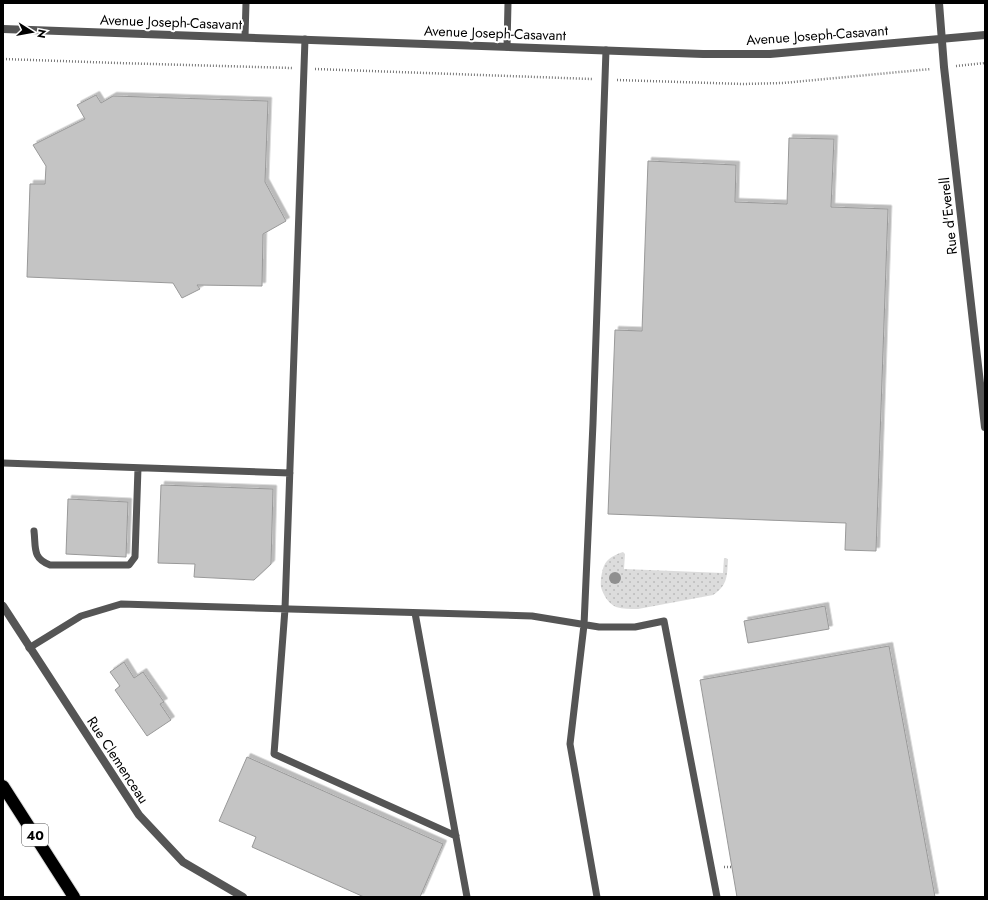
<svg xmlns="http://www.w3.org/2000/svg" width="988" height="900" font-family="Jost,sans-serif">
  <defs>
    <pattern id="grass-dots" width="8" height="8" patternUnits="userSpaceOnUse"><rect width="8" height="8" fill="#dcdcdc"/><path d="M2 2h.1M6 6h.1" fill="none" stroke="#bbb" stroke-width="1.8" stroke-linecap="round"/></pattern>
    <filter id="shadow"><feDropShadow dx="3.5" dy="-3.5" stdDeviation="0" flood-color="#0004"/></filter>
  </defs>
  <rect width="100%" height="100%" fill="#fff"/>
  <path fill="url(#grass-dots)" d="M623 552 625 554 624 569 723 573 724 558 728 559C727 576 728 585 713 595L638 609C630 609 623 609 616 607 609 604 603 595 601 587 600 581 602 566 607 561 612 556 617 554 623 552Z"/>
  <path fill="#c4c4c4" stroke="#999" filter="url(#shadow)" d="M96 95 101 103 113 96 268 101 265 182 286 221 263 234 262 286 197 285 200 289 182 298 173 283 27 277 30 184H45L46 166 33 145 85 119 77 105Z
    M789 138 834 139 831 207 888 209 876 551 845 550 846 523 608 514 615 330 642 331 648 161 736 165 735 202 787 204Z
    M161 485 273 489 271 564 254 580 194 577 195 564 158 563Z
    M68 499 128 502 126 557 66 554Z
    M825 606 829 629 748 643 744 621Z
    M889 646 935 897H737L700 680Z
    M124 662 134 678 143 672 164 702 160 704 171 720 147 736 115 690 120 686 110 672Z
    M247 757 443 844 420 897H364L252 847 256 837 219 821Z"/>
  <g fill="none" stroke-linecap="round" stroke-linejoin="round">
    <g stroke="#dbdbdb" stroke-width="14">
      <path id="motorway" d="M3 786 74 897"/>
    </g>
    <path stroke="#777" stroke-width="2.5" stroke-dasharray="1 2" stroke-linecap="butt" d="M3 59 118 63 292 68
      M956 66 985 63
      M315 69 592 79
      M617 80 743 84 783 83 931 69
      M724 867H731"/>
    <path stroke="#555" stroke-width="7" d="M245 37 246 3
      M305 39 285 609 274 754 456 836
      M507 47 508 3
      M3 463 290 473
      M34 531C36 548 32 558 50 565H129L135 557 138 468
      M415 613 467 897
      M29 648 81 616 121 604 532 616 599 627H635L664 621 717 897
      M597 897 570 744 584 625 593 423 606 50"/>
    <path stroke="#555" stroke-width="8" d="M939 3 944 67 985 427
      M3 29 703 54H770L985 35"/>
    <path stroke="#555" stroke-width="8" d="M3 606 139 815 183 862 243 897"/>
    <use href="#motorway" stroke="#000" stroke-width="12"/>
  </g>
  <circle fill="#8f8f8f" cx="615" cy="578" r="6"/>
  <g text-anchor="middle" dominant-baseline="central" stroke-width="4" stroke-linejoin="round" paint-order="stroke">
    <rect fill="#fff" stroke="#4c4c4c" stroke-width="1" x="22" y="824" width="26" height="22" rx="3"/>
    <g font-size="13" font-weight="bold" fill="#000">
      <text x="35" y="835">40</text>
    </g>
    <g font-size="14" fill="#000" stroke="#fff">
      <text transform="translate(171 22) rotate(2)">Avenue Joseph-Casavant</text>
      <text transform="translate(495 33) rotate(2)">Avenue Joseph-Casavant</text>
      <text transform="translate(817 35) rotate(-4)">Avenue Joseph-Casavant</text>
      <text transform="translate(948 216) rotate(-96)">Rue d'Everell</text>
      <text transform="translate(118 760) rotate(57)">Rue Clemenceau</text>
    </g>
  </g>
  <rect width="988" height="900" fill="none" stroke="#000000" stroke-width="8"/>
  <g transform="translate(32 32) rotate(101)" stroke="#ffffff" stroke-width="3" paint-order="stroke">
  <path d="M0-3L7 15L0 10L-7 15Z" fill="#000000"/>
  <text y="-6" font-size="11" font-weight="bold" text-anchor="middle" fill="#000000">N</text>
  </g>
</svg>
